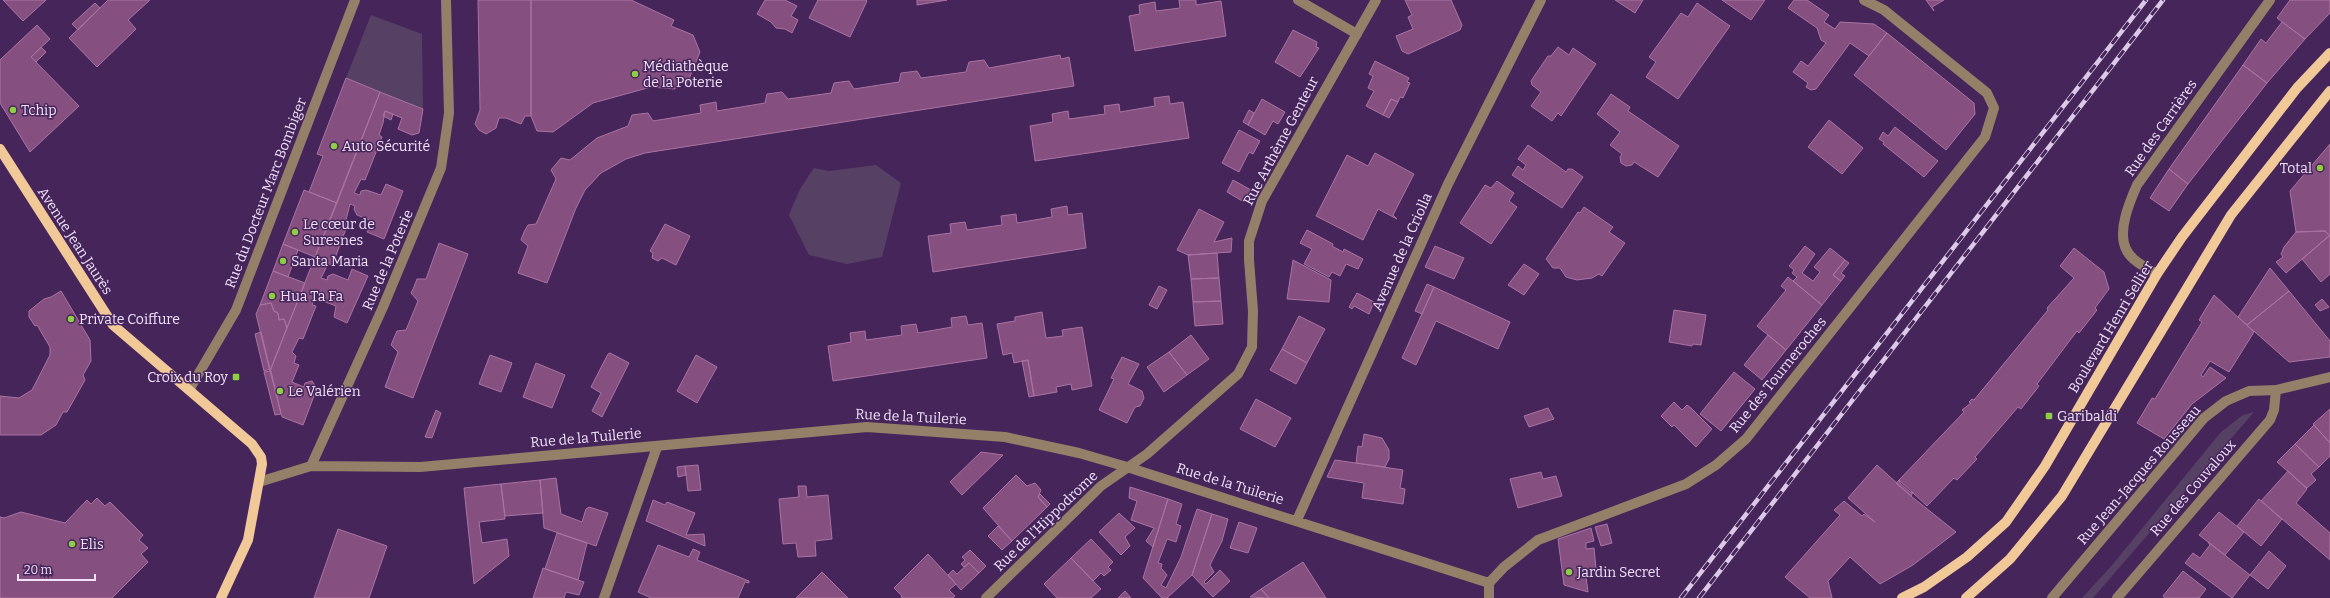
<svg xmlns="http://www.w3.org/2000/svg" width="2330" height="598" font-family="Bitter,serif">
  <rect width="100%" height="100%" fill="#46255a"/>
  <path fill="#564064" d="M371 15 422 34 423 109 346 78Z
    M876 165 901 183 882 257 847 264 809 255 789 215 800 189 814 168 829 171Z
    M2254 412 2093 598H2082L2113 564 2221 432 2243 415Z"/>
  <path fill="#85507f" stroke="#aa73a3" d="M3 0H46L23 21Z
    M108 0H150L128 20 136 29 97 67 69 38Z
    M478 0H531V116H525L521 124 506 118H499L496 128 486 134 479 130 475 124 480 110Z
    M531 0H631L674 20 671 26 693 35 700 52 687 84 678 80 675 89 651 87 593 103 553 132 537 131 531 116Z
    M765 0H785L797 6 791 16 798 20 792 33 785 29 776 28 771 22 757 14Z
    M818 0H866L867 1 850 37 809 18Z
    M917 0H947L917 5Z
    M1179 0H1196V5L1221 1 1226 36 1135 51 1129 16 1140 14 1139 5 1155 2 1156 11 1180 8Z
    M1405 0H1451L1462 25 1460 30 1408 54 1402 51 1396 36 1413 29 1408 17 1412 15Z
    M1615 0H1643L1635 13Z
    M1722 0H1765L1751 20Z
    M1794 0H1807L1829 15 1824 22 1835 29 1840 22 1874 24 1887 33 1869 56 1850 43 1816 89 1811 90 1806 87 1808 83 1793 72 1801 61 1808 66 1826 43 1821 40 1817 28 1788 8Z
    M1926 0H1944L1932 7 1934 11Z
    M2290 0H2330V13L2305 39 2277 18Z
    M95 3 100 8 78 30 72 24Z
    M1697 3 1730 26 1678 99 1646 77 1656 62 1649 57 1681 13 1688 17Z
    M2282 22 2305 39 2267 83 2243 65 2261 39 2266 43Z
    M37 25 50 39 31 57 79 106 30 152 0 103V60Z
    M1293 30 1317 42 1316 47 1319 48 1300 77 1275 62Z
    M1887 33 1974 103 1975 114 1946 150 1854 75Z
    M41 47 46 52 36 62 31 57Z
    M1558 47 1569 55 1573 48 1596 64 1561 116 1558 113 1552 121 1531 106 1541 92 1532 85 1531 81 1548 56H1551Z
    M1060 55 1061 59 1069 57 1074 86 645 153 626 159 601 173 585 190 576 208 547 283 518 273 528 246 521 240 524 232 528 225 536 224 556 179 551 170 561 158 570 160 597 138 628 126 632 115 648 113 653 121 701 113 700 105 716 102 717 111 765 103 767 94 782 92 788 99 831 93 834 83 841 82 849 81 854 89 899 82 901 73 917 71 921 78 966 72 969 62 984 60 989 68Z
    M1375 61 1409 78 1407 82 1410 83 1403 98 1400 97 1398 102 1391 99 1383 115 1366 106 1374 91 1368 88 1373 76 1369 74Z
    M2243 65 2267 83 2188 184 2169 169Z
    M346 78 380 92 337 203 309 192 323 156 317 154Z
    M380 92 423 109 419 133 412 135 398 129 402 118 385 111 383 123 379 135 382 137 365 180 361 179 354 193 360 195 361 191 366 190 381 195 386 184 403 191 384 239 367 232 372 221 357 215 354 209 355 206 350 204 346 220 349 221 332 266 328 264 321 278 327 280 328 276 333 274 348 280 352 269 368 276 347 323 334 317 336 306 323 301 322 292 317 290 315 294H316L312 305 316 306 303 339 299 338 292 352 296 356 294 363 299 365 292 382 304 387 305 383 312 381 317 388 303 425 282 417 270 371Z
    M1611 94 1630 107 1628 111 1679 146 1658 177 1634 162 1632 165 1626 166 1621 163 1620 157 1622 154 1610 145 1620 132 1597 114Z
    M1169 96 1170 104 1183 102 1189 138 1035 161 1030 126 1053 122 1052 114 1068 111 1069 119 1105 114 1104 106 1119 104 1120 112 1155 106 1154 98Z
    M1262 99 1285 112 1278 124 1273 121 1265 135 1248 125Z
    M1391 99 1398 102 1389 118 1383 115Z
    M1249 110 1254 113 1248 125 1243 122Z
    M385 111 393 114 391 120 383 116Z
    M1829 120 1863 148 1842 174 1808 147Z
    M1895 127 1938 161 1924 177 1883 144 1884 142 1879 139 1883 132 1888 136Z
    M1239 130 1260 141 1253 154 1249 152 1239 172 1222 163Z
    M2330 144V235L2325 231 2296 232 2290 191Z
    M1528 145 1566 172 1568 169H1572L1583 177 1562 208 1512 175 1518 166 1523 170 1526 165 1518 159Z
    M1375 153 1414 174 1393 215 1397 219 1378 209 1363 240 1316 216 1347 155 1368 166Z
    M2169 169 2188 184 2169 211 2150 198Z
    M1233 180 1251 190 1244 202 1227 192Z
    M1497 181 1514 193 1509 201 1517 207 1491 244 1460 223 1485 185 1491 188Z
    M304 190 337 203 315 257 283 244Z
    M1067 206 1068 215 1082 213 1086 248 933 272 928 236 951 233 950 224 965 222 967 230 1002 225 1001 216 1016 214 1017 223 1052 217 1051 209Z
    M1584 207 1613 227 1609 232 1625 243 1602 276 1599 274 1592 278 1577 280 1566 277 1560 268H1553L1546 259 1578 212 1580 213Z
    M1199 209 1224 222 1214 242 1232 238 1231 252 1188 255 1177 250Z
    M665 224 690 236 676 265 662 258 658 261 652 258 653 253 650 251Z
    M1307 230 1333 244 1332 246 1343 252 1344 249 1363 259 1358 269 1346 264 1340 276 1332 272 1329 277 1304 264 1312 249 1300 243Z
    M2325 231 2329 236 2286 273 2276 262 2283 257 2281 254 2284 247 2296 232Z
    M2330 235V274L2321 282 2302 259Z
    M439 243 468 254 413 398 385 387 398 352 391 345 397 331 406 330 418 301 411 293 414 287 417 279H426Z
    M283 244 298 250 288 277 273 271Z
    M1435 246 1464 258 1454 279 1425 267Z
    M1805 246 1815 254 1802 273 1813 281 1820 272 1814 267 1830 248 1845 260 1833 275 1841 281 1822 305 1793 281 1797 277 1792 273 1794 270 1789 266Z
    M2074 248 2104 272 2109 289 2095 308 2097 310 2079 333 2077 331 2037 384 2039 386 2021 409 2018 407 1975 457 1977 459 1957 480 1954 478 1927 506 1899 480 1964 412 1962 410 1971 403 1969 402 1972 399 1974 400 2048 310 2047 308 2074 278 2060 266Z
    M1217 253 1219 278 1191 279 1188 255Z
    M1293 260 1331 280 1329 302 1287 299Z
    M1845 260 1849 263 1841 273 1845 276 1841 281 1833 275Z
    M1524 264 1539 274 1524 295 1508 285Z
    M2270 268 2289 291 2247 325 2238 317Z
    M273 271 305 283 287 328 284 319 279 320 278 313 274 311 271 303 260 305Z
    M1788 277 1822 305 1786 350 1757 326 1786 290 1781 286Z
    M1219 278 1221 301 1193 302 1191 279Z
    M1427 284 1434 287 1422 314 1415 311Z
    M1159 286 1167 290 1157 309 1149 305Z
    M1434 287 1510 322 1498 349 1436 321 1416 365 1402 358Z
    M61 291 90 340 91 361 83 375 85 380 67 412H63L56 425 41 435H0V396L19 398 32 390 50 355V347L37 325 35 326 29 317V311L44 299 51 297Z
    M2289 291 2330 341V357L2289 362 2247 325Z
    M1357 293 1374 302 1369 314 1354 306 1352 309 1349 307Z
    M2214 295 2254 332 2229 372 2210 361 2201 375 2203 377 2210 367 2226 378 2192 404 2164 439 2137 423 2152 398 2155 399 2202 322 2199 320Z
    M2322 299 2329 307 2320 311 2315 305Z
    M1221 301 1223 324 1195 326 1193 302Z
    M271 303 274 311 278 313 279 320 284 319 287 328 270 371 256 314 260 305Z
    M1674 310 1706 315 1701 345 1693 344 1692 346 1669 342Z
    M1042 312 1046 338 1063 336 1062 330 1082 327 1092 386 1072 390 1071 384 1056 387 1057 392 1034 396 1028 360 1014 363 1012 353 1003 355 997 324 1015 321V317Z
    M966 316 968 325 982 323 987 358 833 381 828 346 851 342 850 333 865 331 866 340 902 335 901 326 916 324 918 333 952 327 951 318Z
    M1299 316 1325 329 1307 363 1282 349Z
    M261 332 270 369 264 371 255 334Z
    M1191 335 1209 359 1187 375 1169 352Z
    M1768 335 1786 350 1762 380 1744 365Z
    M1282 349 1307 363 1296 384 1270 370Z
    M1169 352 1187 375 1164 392 1147 367Z
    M610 353 629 363 602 417 592 411 601 393 591 387 608 354Z
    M490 355 512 363 501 392 479 384Z
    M696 355 717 367 697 403 677 391Z
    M1122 357 1139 364 1128 384 1142 391 1144 398 1140 406 1135 407 1127 423 1099 410 1114 379 1111 378Z
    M1028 360 1034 396 1029 397 1022 361Z
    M536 363 565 375 552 408 523 397Z
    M271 371 281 414 275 415 264 372Z
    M1734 372 1755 389 1721 431 1700 414Z
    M1256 399 1291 418 1275 447 1240 429Z
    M1674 402 1682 410 1687 405 1691 408 1712 429 1696 447 1674 425 1672 427 1661 416Z
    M1548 408 1554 419 1529 427 1524 416Z
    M2330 409V443L2313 424Z
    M436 410 441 413 432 438 425 437Z
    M2314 425 2330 443V456L2319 467 2295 444Z
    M1364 434 1382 438 1389 450V459L1385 467 1356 463 1358 446 1362 447Z
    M2295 444 2319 467 2311 474 2316 480 2307 488 2277 462Z
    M981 452 1003 455 962 495 950 482Z
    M1335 460 1403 470 1400 488 1405 489 1403 504 1362 498 1364 483 1327 477Z
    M698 465 701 490 688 491 685 466Z
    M1877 465 1911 496 1956 532 1913 565 1880 584 1850 557 1828 581 1832 598H1810L1785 577 1840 515 1834 510 1844 501 1862 516 1864 514 1875 522 1848 498Z
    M685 466 686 475 678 477 677 467Z
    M2288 471 2307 489 2296 503 2330 533V560L2261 501Z
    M1541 472 1543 479 1556 476 1562 496 1518 508 1510 479Z
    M1016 475 1027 486 1035 483 1041 490 1038 497 1047 507 1012 541 983 508Z
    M556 478 561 514 582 522 586 509 589 507 608 513 596 546 544 528 540 480Z
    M540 480 543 513 505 516 501 484Z
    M1899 480 1900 483 1911 493 1913 492 1911 496 1896 483Z
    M501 484 505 519 479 522 482 543 507 539 509 556 474 584 464 488Z
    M798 486H806L807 497 828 495 832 539 815 541 816 556 798 557 796 543 783 544 779 499 799 497Z
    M1130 487 1168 499 1153 547 1146 541 1154 528 1131 520 1137 501 1129 498Z
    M1040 494 1050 504 1047 507 1038 497Z
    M97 498 105 506 110 502 143 535 139 540 148 548 141 554 148 562 112 598H0V517L4 518 21 512 65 523 87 500 91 504Z
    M1168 499 1182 504 1176 524 1181 526 1176 542 1167 539 1158 563 1162 564 1161 568 1167 575 1161 585 1166 588 1181 557 1197 509 1212 514 1192 575 1167 598H1162L1143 578Z
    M2259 499 2282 519 2261 546 2237 526Z
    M653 500 665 505 667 502 695 513 686 535 704 534 705 546 646 521Z
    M2219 512 2244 532 2225 555 2199 535Z
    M1119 513 1135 528 1125 537 1130 546 1121 555 1099 532Z
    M1212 514 1228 519 1222 541 1210 565 1214 572 1204 582 1206 584 1220 570 1230 581 1213 597 1192 575Z
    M1239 522 1257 528 1248 553 1230 548Z
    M1607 524 1612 543 1601 546 1595 527Z
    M998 526 1012 541 1002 550 988 536Z
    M1591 528 1594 541 1586 543V549L1594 548 1596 568 1585 569 1588 592 1564 585 1558 539Z
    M338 529 387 546 369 598H314Z
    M557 533 587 543 578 580 545 569Z
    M1091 539 1113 562 1108 567 1111 570 1104 576 1101 573 1093 581 1071 558Z
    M2208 542 2250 575 2232 598 2185 563 2193 553 2200 558 2210 545Z
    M658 545 689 557 693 549 700 552 697 560 749 581V583L745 582 738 598H651L638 592Z
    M970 550 986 566 979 573 969 563 964 567 961 564 965 560 962 557Z
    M2269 551 2286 566 2268 589 2250 575Z
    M928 554 956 584 949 590 955 596 953 598H901L902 596 894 588Z
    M1071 558 1101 589 1091 598H1057L1044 584Z
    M1303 562 1326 598H1269L1261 589Z
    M969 563 979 573 961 590 948 575 953 570 957 574Z
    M543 568 584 582 579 595 566 592 564 598H533Z
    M2183 571 2206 589 2199 598H2165L2163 596Z
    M822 572 848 598H796Z
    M1261 589 1269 598 1250 597Z
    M1125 591 1131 598H1118Z"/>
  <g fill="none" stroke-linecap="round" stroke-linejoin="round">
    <path stroke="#947f68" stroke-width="10" d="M1298 0 1357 34
      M2157 274C2147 268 2131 261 2126 249 2117 231 2130 201 2137 185L2270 0
      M189 390 236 310 355 0
      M311 466 383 307 441 168 449 113 446 0
      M259 482 311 466 420 467 867 427 1005 437 1079 453 1127 467 1489 583
      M1297 520 1448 184 1541 0
      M1489 583 1504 567 1538 540 1686 484 1716 465 1746 439 1985 137 1994 108 1987 93 1884 10 1864 0
      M604 598 657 447
      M986 598 1101 486 1147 454 1238 374 1252 347 1253 311 1249 260V241L1262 201 1376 0
      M1489 598V583
      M2052 598 2204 418 2226 401 2249 391 2276 390 2330 377
      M2117 598 2270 420 2274 410 2276 390"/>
    <path stroke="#f1c897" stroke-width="10" d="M0 149 113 325 252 444 261 457 262 464 248 540 221 598
      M1902 598 1924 587 1967 557 2006 522 2045 466 2157 274 2182 237 2297 88 2330 53
      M1966 598 2010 559 2062 496 2231 215 2330 91"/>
    <g stroke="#dbc9e7" stroke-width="4.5">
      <path id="rail" d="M1681 598 2146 0
        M1699 598 2163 0"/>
    </g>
    <use href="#rail" stroke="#46255a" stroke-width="3" stroke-dasharray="9" stroke-linecap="butt"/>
  </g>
  <g fill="#8dce44" stroke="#46255a" stroke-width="1.5">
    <circle cx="635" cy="74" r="4"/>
    <circle cx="13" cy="110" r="4"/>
    <circle cx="334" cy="146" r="4"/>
    <circle cx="2320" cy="168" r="4"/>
    <circle cx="295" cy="232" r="4"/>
    <circle cx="283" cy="261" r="4"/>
    <circle cx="272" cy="296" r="4"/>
    <circle cx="71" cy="319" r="4"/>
    <rect x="232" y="373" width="8" height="8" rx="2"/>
    <circle cx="280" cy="391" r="4"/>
    <rect x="2045" y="412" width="8" height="8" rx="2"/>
    <circle cx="72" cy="544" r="4"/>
    <circle cx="1569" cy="572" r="4"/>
  </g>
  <g text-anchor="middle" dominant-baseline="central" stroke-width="3" stroke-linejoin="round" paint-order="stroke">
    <g font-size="14" fill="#f1e2fc" stroke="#46255a" text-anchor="start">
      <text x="643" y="66">Médiathèque<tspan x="643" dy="16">de la Poterie</tspan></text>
      <text x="21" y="110">Tchip</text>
      <text x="342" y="146">Auto Sécurité</text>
      <text x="2312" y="168" text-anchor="end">Total</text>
      <text x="303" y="224">Le cœur de<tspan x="303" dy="16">Suresnes</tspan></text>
      <text x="291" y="261">Santa Maria</text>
      <text x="280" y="296">Hua Ta Fa</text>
      <text x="79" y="319">Private Coiffure</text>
      <text x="228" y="377" text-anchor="end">Croix du Roy</text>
      <text x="288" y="391">Le Valérien</text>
      <text x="2057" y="416">Garibaldi</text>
      <text x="80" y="544">Elis</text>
      <text x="1577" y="572">Jardin Secret</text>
    </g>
    <g font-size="14" fill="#f1e2fc" stroke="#46255a">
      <text transform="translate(2161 128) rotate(-55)">Rue des Carrières</text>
      <text transform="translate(1281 141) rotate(-62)">Rue Arthème Genteur</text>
      <text transform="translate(266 193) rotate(-69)">Rue du Docteur Marc Bombiger</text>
      <text transform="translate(75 241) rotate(57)">Avenue Jean Jaurès</text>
      <text transform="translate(1402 252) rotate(-66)">Avenue de la Criolla</text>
      <text transform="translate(388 260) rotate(-67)">Rue de la Poterie</text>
      <text transform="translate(2111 327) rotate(-59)">Boulevard Henri Sellier</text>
      <text transform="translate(1778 375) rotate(-51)">Rue des Tourneroches</text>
      <text transform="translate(911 417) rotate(3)">Rue de la Tuilerie</text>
      <text transform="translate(586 438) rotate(-5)">Rue de la Tuilerie</text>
      <text transform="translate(2139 475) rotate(-49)">Rue Jean-Jacques Rousseau</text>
      <text transform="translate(1230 484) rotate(17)">Rue de la Tuilerie</text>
      <text transform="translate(2193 488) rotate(-49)">Rue des Couvaloux</text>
      <text transform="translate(1046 521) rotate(-44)">Rue de l'Hippodrome</text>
    </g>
  </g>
  <path d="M18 574v6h77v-6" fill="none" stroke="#f1e2fc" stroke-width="2"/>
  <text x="24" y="574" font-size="12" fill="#f1e2fc" stroke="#46255a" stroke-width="3" paint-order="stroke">20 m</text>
</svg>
